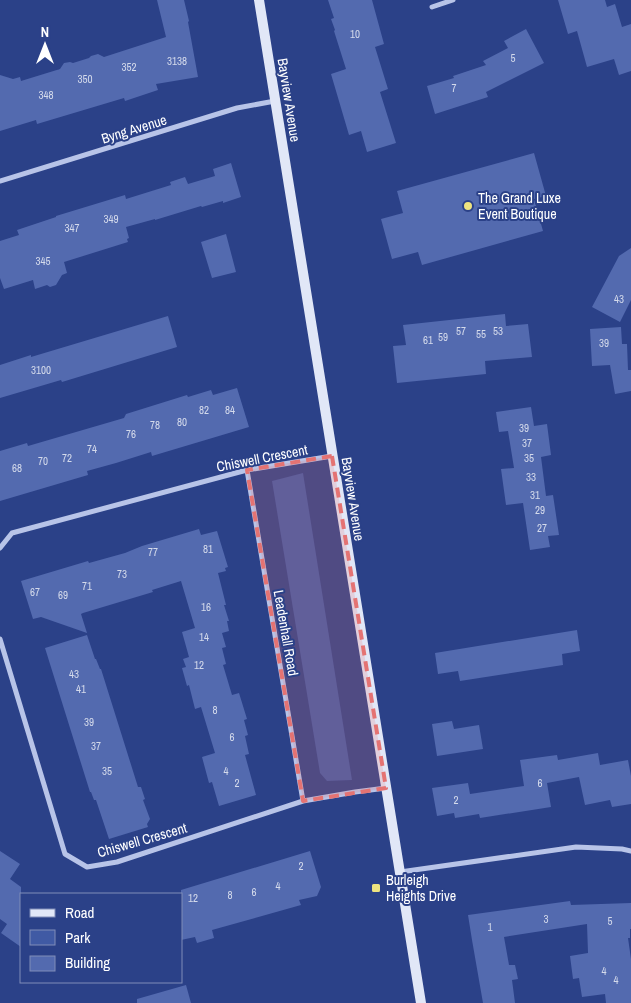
<svg xmlns="http://www.w3.org/2000/svg" width="631" height="1003" font-family="'Archivo Narrow',sans-serif">
  <rect width="100%" height="100%" fill="#2b4188"/>
  <path fill="#405aa4" d="M303 473 352 780 327 781 320 773 272 481Z"/>
  <path fill="#536aaf" d="M157 0H184L189 21 188 22 198 77 156 84 158 90 125 101 124 98 37 124 36 120 0 131V75L13 79 20 77 21 81 60 69 64 63 70 62 73 63 89 58 91 56 98 54 104 57 166 37Z
    M328 0H372L384 44 375 47 388 89 380 92 396 143 367 152 361 131 349 135 331 74 346 69 334 31 335 30 331 19 334 18Z
    M558 0H605L607 7 615 4 622 27 631 24V71L619 75 614 59 587 67 577 31 568 34Z
    M526 29 544 63 486 92 488 97 435 114 427 86 454 78 453 76 486 65 483 61 508 48 504 41Z
    M534 153 546 196 534 199 543 231 422 265 418 252 392 259 381 219 403 213 397 191Z
    M231 163 241 197 223 203V201L202 207 201 206 155 220V219L126 227 129 238 127 239 128 242 64 262 67 273 62 275 56 285 50 287 47 285 35 289 33 280 4 289 0 278V241L19 235 17 230 56 217V216L125 195 126 199 171 185 170 182 185 177 188 184 215 176 213 169Z
    M226 234 236 272 212 278 201 242Z
    M631 248V300L620 322 592 307 619 256Z
    M505 314 506 326 528 324 532 357 485 361 486 374 397 383 393 346 406 345 403 325Z
    M168 316 177 347 62 382 61 380 0 398V365L31 355V357Z
    M621 327 622 344H627L628 370H631V391L615 394 610 365 592 366 590 329Z
    M237 388 249 427 152 456 151 452 116 463 87 471 88 475 0 501V451L27 443 28 446 124 418 126 414 187 395 188 397 211 390 213 395Z
    M531 407 534 426 547 424 551 455 541 457 546 496 553 495 559 535 548 536 550 547 530 550 523 503 506 505 501 469 514 468 508 431 499 432 496 412Z
    M199 529 201 535 217 531 228 567 225 568 226 571 218 573 226 605H224L229 621H227L229 631 222 633 226 647 222 648 226 664 223 665 232 695 239 693 247 719 244 720 248 735 245 736 249 754 245 755 256 795 219 806 212 782 209 783 202 757 215 753 201 707 195 709 189 685 187 686 182 668 186 667 183 659 189 657 182 632 195 628 181 581 152 590 153 592 83 613 81 614 87 633 41 617 33 619 21 581 88 561 89 563 125 553 142 546Z
    M577 630 580 651 562 654 563 665 460 681 458 671 438 674 435 653Z
    M87 635 95 659H96L100 669H101L138 787H141L145 799 143 800 150 819 147 824 148 827 109 839 96 800H94L91 792H90L45 648Z
    M452 721 454 729 479 725 483 749 437 756 432 724Z
    M598 753 600 765 628 760 631 776V804L612 807 610 800 585 805 579 777 547 783 551 807 480 818 479 814 455 818 454 813 437 816 432 788 468 783 470 794 524 786 520 760 557 755 558 760Z
    M0 851 20 864 10 879 21 887V947L1 933 7 924 0 919Z
    M310 851 321 887 317 896 299 900 301 905 212 930 214 938 197 943 195 937 181 940V890Z
    M570 901 571 905 631 903V929H630V938H628L631 959V1003H606L605 994 582 997 579 978 573 979 570 956 588 953 587 924 504 937 509 965H515L518 979 512 980 515 1003H483L472 940 468 915Z
    M186 985 191 1003H137V999Z"/>
  <g fill="none" stroke-linecap="round" stroke-linejoin="round">
    <path stroke="#b8c4e8" stroke-width="5" d="M432 7 453 0
      M0 181 237 108 275 101
      M247 470 303 801
      M0 548 12 533 247 470 332 456
      M0 639 65 854 87 867 117 862 303 801 355 792 386 788
      M400 872 576 847 622 849 631 851"/>
    <path stroke="#e1e7f7" stroke-width="10" d="M259 0 421 1003"/>
  </g>
  <path fill="#e47373" fill-opacity="0.2" stroke="#e47373" stroke-width="4" stroke-dasharray="10 6" stroke-linejoin="round" d="M332 456 386 788 303 801 247 470Z"/>
  <g fill="#eee380" stroke="#2b4188" stroke-width="2">
    <circle cx="468" cy="206" r="5"/>
    <rect x="371" y="883" width="10" height="10" rx="2.5"/>
  </g>
  <g text-anchor="middle" dominant-baseline="central" stroke-width="4" stroke-linejoin="round" paint-order="stroke">
    <g font-size="11" fill="#d4daeb">
      <text x="355" y="34">10</text>
      <text x="513" y="58">5</text>
      <text x="177" y="61">3138</text>
      <text x="129" y="67">352</text>
      <text x="85" y="79">350</text>
      <text x="454" y="88">7</text>
      <text x="46" y="95">348</text>
      <text x="111" y="219">349</text>
      <text x="72" y="228">347</text>
      <text x="43" y="261">345</text>
      <text x="619" y="299">43</text>
      <text x="461" y="331">57</text>
      <text x="498" y="331">53</text>
      <text x="481" y="334">55</text>
      <text x="443" y="337">59</text>
      <text x="428" y="340">61</text>
      <text x="604" y="343">39</text>
      <text x="41" y="370">3100</text>
      <text x="204" y="410">82</text>
      <text x="230" y="410">84</text>
      <text x="182" y="422">80</text>
      <text x="155" y="425">78</text>
      <text x="524" y="428">39</text>
      <text x="131" y="434">76</text>
      <text x="527" y="443">37</text>
      <text x="92" y="449">74</text>
      <text x="67" y="458">72</text>
      <text x="529" y="458">35</text>
      <text x="43" y="461">70</text>
      <text x="17" y="468">68</text>
      <text x="531" y="477">33</text>
      <text x="535" y="495">31</text>
      <text x="540" y="510">29</text>
      <text x="542" y="528">27</text>
      <text x="208" y="549">81</text>
      <text x="153" y="552">77</text>
      <text x="122" y="574">73</text>
      <text x="87" y="586">71</text>
      <text x="35" y="592">67</text>
      <text x="63" y="595">69</text>
      <text x="206" y="607">16</text>
      <text x="204" y="637">14</text>
      <text x="199" y="665">12</text>
      <text x="74" y="674">43</text>
      <text x="81" y="689">41</text>
      <text x="215" y="710">8</text>
      <text x="89" y="722">39</text>
      <text x="232" y="737">6</text>
      <text x="96" y="746">37</text>
      <text x="107" y="771">35</text>
      <text x="226" y="771">4</text>
      <text x="237" y="783">2</text>
      <text x="540" y="783">6</text>
      <text x="456" y="800">2</text>
      <text x="301" y="866">2</text>
      <text x="278" y="886">4</text>
      <text x="254" y="892">6</text>
      <text x="230" y="895">8</text>
      <text x="193" y="898">12</text>
      <text x="546" y="919">3</text>
      <text x="610" y="921">5</text>
      <text x="490" y="927">1</text>
      <text x="604" y="971">4</text>
      <text x="616" y="980">4</text>
    </g>
    <g font-size="14" fill="#fff" stroke="#2b4188">
      <text transform="translate(289 100) rotate(81)">Bayview Avenue</text>
      <text transform="translate(134 129) rotate(-17)">Byng Avenue</text>
      <text transform="translate(262 458) rotate(-11)">Chiswell Crescent</text>
      <text transform="translate(353 499) rotate(81)">Bayview Avenue</text>
      <text transform="translate(286 633) rotate(80)">Leadenhall Road</text>
      <text transform="translate(142 840) rotate(-16)">Chiswell Crescent</text>
    </g>
    <g font-size="14" fill="#fff" stroke="#2b4188" text-anchor="start">
      <text x="478" y="198">The Grand Luxe<tspan x="478" dy="16">Event Boutique</tspan></text>
      <text x="386" y="880">Burleigh<tspan x="386" dy="16">Heights Drive</tspan></text>
    </g>
  </g>
  <rect x="20" y="893" width="162" height="90" fill="#2b4188" stroke="#808db8"/>
  <rect x="30" y="909" width="25" height="8" fill="#e1e7f7" stroke="#808db8"/>
  <text x="65" y="918" font-size="15" fill="#ffffff">Road</text>
  <rect x="30" y="930" width="25" height="15" fill="#405aa4" stroke="#808db8"/>
  <text x="65" y="943" font-size="15" fill="#ffffff">Park</text>
  <rect x="30" y="956" width="25" height="15" fill="#536aaf" stroke="#808db8"/>
  <text x="65" y="968" font-size="15" fill="#ffffff">Building</text>
  <g transform="translate(45 45)" stroke="#2b4188" stroke-width="4" paint-order="stroke">
  <path d="M0-4L9 19L0 12L-9 19Z" fill="#ffffff"/>
  <text y="-8" font-size="14" font-weight="bold" text-anchor="middle" fill="#ffffff">N</text>
  </g>
</svg>
